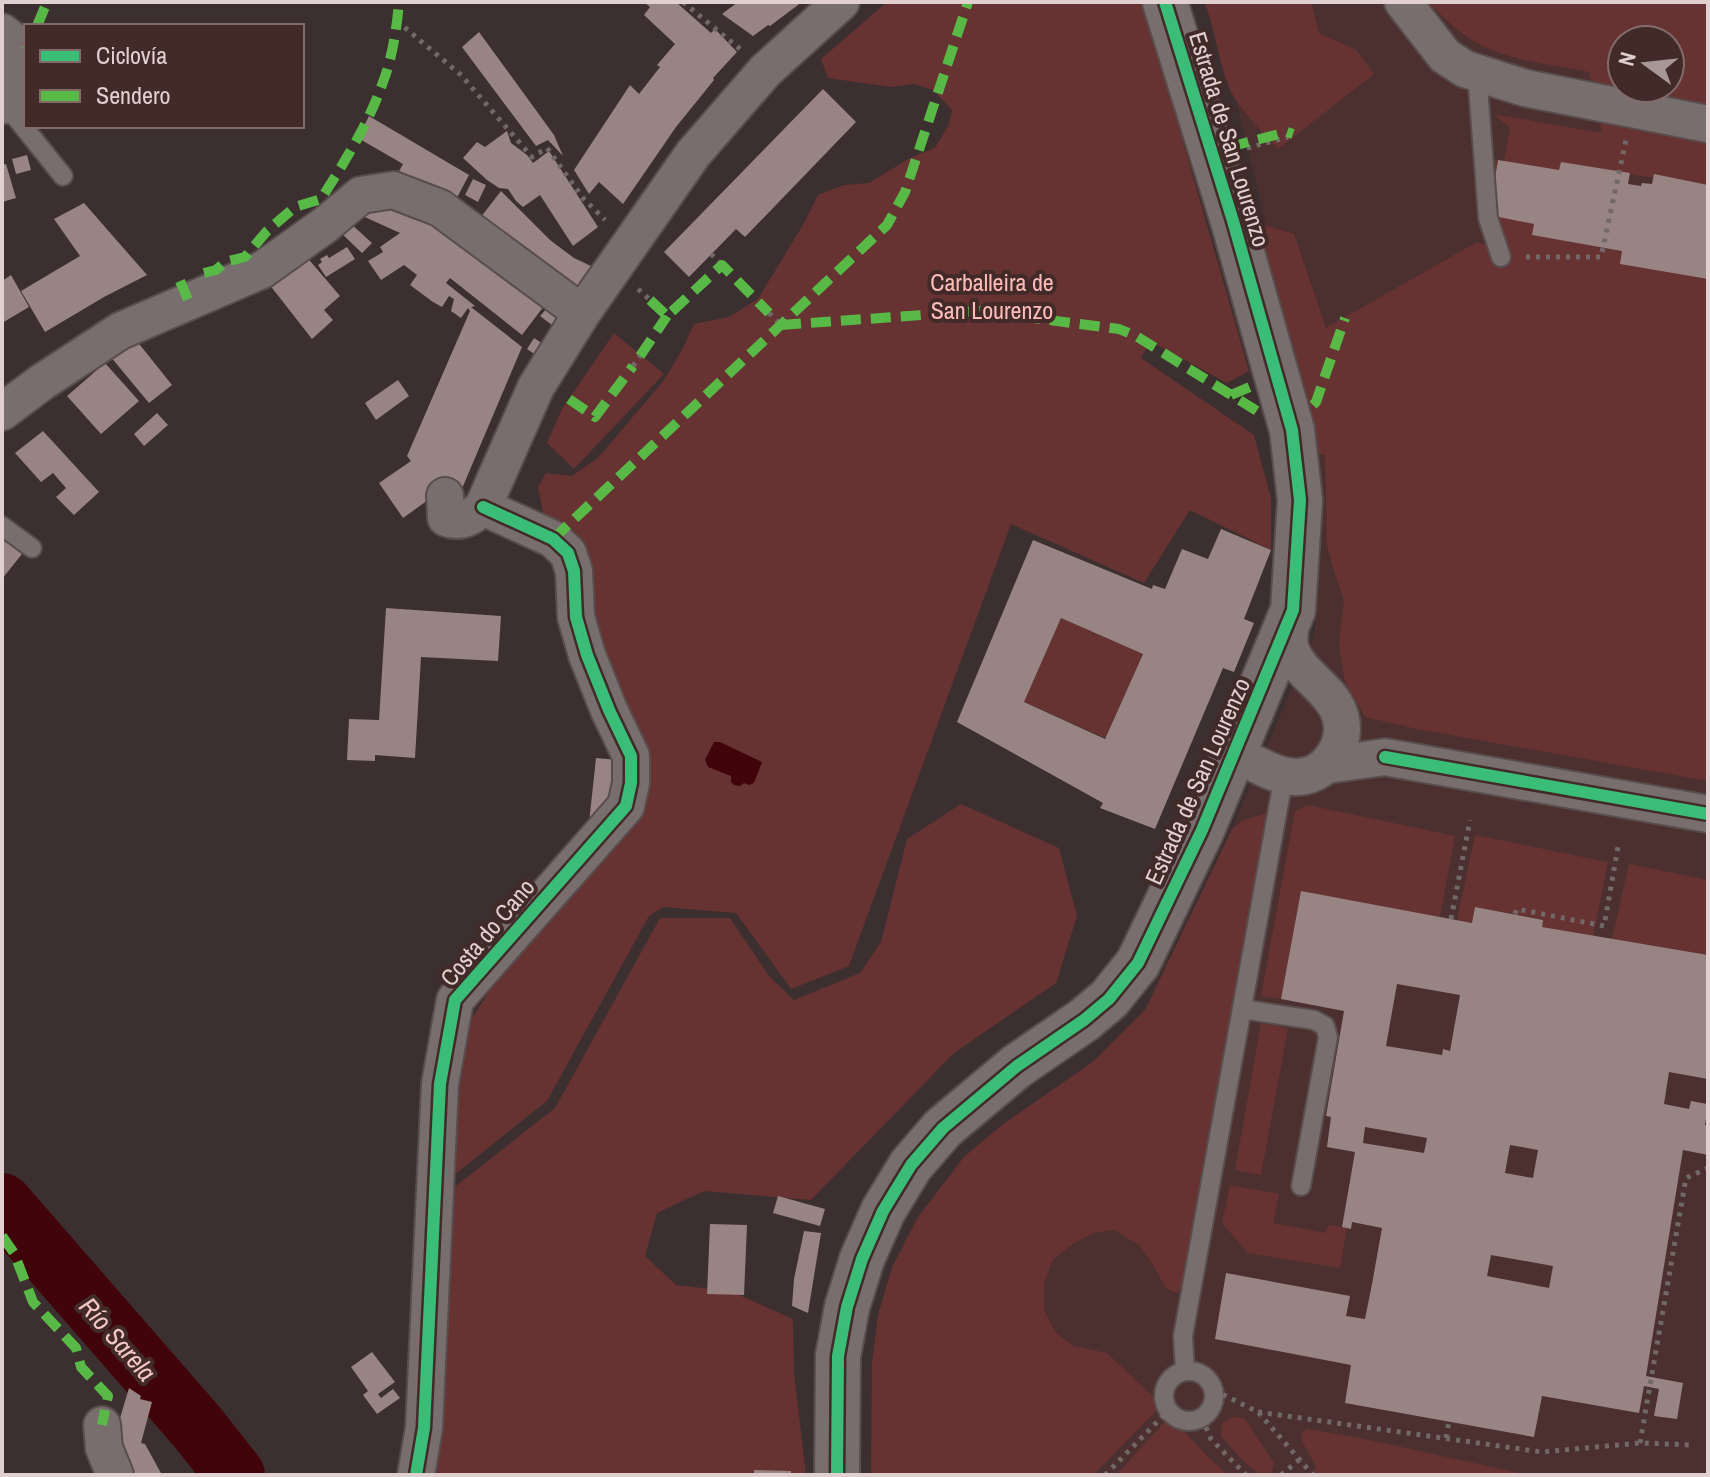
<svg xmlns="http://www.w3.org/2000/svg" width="1710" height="1477" font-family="'Archivo Narrow',sans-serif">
  <rect width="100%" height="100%" fill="#3c2f2f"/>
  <path fill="#4c302f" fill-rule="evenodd" d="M1215 2H1708V1475H885L1153 1015 1314 636 1323 535 1315 464 1301 370 1218 27ZM1622 40H1670V88H1622Z"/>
  <path fill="#673232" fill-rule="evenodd" d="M887 2H1143L1249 371 1227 383 1150 341 1141 358 1254 435 1271 498V550L1190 510 1144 583 1011 524 849 966 791 989 736 913 663 907 649 916 547 1101 453 1176 464 1031 515 950 614 849 644 812 642 769 564 538 543 512 538 487 546 473 572 476 599 457 664 380 682 350 694 324 729 317 758 299 804 223 818 195 844 185 869 183 910 158 935 148 949 124 952 110 933 90 914 84 891 87 828 78 821 59Z
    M1204 2H1311L1319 33 1356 50 1374 74 1278 149C1266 135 1242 112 1234 97 1218 68 1217 32 1204 2Z
    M1428 2H1708V781L1417 729 1365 717 1345 682 1339 644 1344 600 1333 568 1327 544 1325 454 1307 456 1257 223 1294 234 1326 328 1477 242 1486 245 1472 157 1504 161 1510 128 1494 114 1602 133 1589 72C1551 64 1505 61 1472 40 1455 29 1442 16 1428 2ZM1622 40H1670V88H1622ZM1561 162 1653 178 1652 184 1642 183 1641 186 1628 184V182L1559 170Z
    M614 333 664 374 574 469 547 443 562 409Z
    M1061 618 1143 654 1105 738 1024 702Z
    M961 804 1059 848 1077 916 1056 983 954 1053 811 1200 704 1191 657 1213 645 1256 676 1285 730 1291 793 1319 794 1373 806 1475H430L452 1189 555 1108 660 918H730L769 976 794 1000 860 973 881 942 907 839Z
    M1308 805 1455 836 1440 917 1301 892 1281 999 1261 996 1295 811Z
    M1267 813 1183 1287 1176 1293 1166 1288 1150 1260 1139 1245 1114 1230 1093 1233 1071 1245 1052 1261 1044 1283V1310L1055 1332 1073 1346 1107 1353 1162 1405 1093 1475H871L872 1363 878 1315 892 1267 918 1217 964 1157 1002 1125 1094 1061 1145 1010 1232 829 1244 820Z
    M1475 835 1608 862 1593 936 1542 927V919L1475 907 1472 923 1457 920Z
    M1629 864 1708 880V955L1612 939Z
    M1261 1023 1288 1028 1261 1175 1235 1170Z
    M1230 1185 1279 1194 1273 1223 1325 1233 1329 1225 1347 1228 1340 1268 1248 1253 1222 1223Z
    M1170 1416 1206 1455 1228 1475H1116Z
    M1238 1417 1245 1419 1274 1463 1272 1472C1267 1474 1266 1476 1260 1474 1250 1470 1229 1445 1221 1436L1222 1424 1229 1418Z
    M1307 1429 1365 1439 1528 1475H1312L1316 1466 1303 1443 1301 1434Z"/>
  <path fill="#41040b" d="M714 742H720L762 762 754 783 749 785 744 783 740 786 734 785 731 782V776L708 767 705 760Z"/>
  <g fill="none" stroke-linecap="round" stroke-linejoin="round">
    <path stroke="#41040b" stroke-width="60" d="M2 1203 198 1428 235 1475"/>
  </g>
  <path fill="#978483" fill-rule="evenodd" d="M644 2H676L711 33 715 29 737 52 713 78 714 80 676 127 623 204 599 182 589 194 574 170 630 85 639 94 660 67 657 65 675 44 644 15 650 7Z
    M738 2H802L770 26 768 25 753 36 722 14Z
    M479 32 554 135 563 156 548 140 536 146 462 47Z
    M823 89 856 122 745 237 736 229 689 277 664 252Z
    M369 116 469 175 452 207 392 184 403 164 358 138Z
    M507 131 511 143 527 155 533 163 549 151 598 227 573 246 540 195 523 207 516 201 508 189 499 188 487 180 463 158 477 142 485 147Z
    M27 155 31 170 16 174 12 159Z
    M1498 160 1559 170 1561 162 1630 173 1628 184 1641 186 1642 183 1652 184 1654 174 1708 185V279L1620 264 1622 251 1532 235 1534 224 1489 215Z
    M6 164 16 198 2 202V165Z
    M473 179 486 185 478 202 465 195Z
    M501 191 550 240 574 258 591 266 577 290 477 222Z
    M373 201 443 222 547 302 522 335 450 278 446 283 475 306 471 307 522 347 458 498 435 495 403 518 379 483 411 461 407 456 470 311 468 308 461 318 451 311 454 299 449 296 442 307 433 302 410 285 417 275 404 265 381 280 368 261 383 252 380 247 400 233 356 213Z
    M84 203 147 275 104 297 45 332 21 291 80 256 54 219Z
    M349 222 372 243 362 253 340 232Z
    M347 247 355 259 326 277 318 265 322 262 320 259 327 255 329 258Z
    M305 255 340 296 324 310 333 320 312 339 269 284Z
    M11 275 29 307 2 323V281Z
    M549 306 567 321 560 331 540 316Z
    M534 338 551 349 543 360 527 349Z
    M136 340 172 385 149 403 110 356Z
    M105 363 139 401 101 434 67 396Z
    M398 380 409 396 376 420 365 403Z
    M157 413 168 425 144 446 134 434Z
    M43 431 99 492 74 515 56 497 66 488 53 473 41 482 15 453Z
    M1221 529 1271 550 1244 619 1254 623 1234 672 1223 668 1155 829 1100 808 1103 803 957 722 1033 540 1152 589 1153 585 1165 589 1182 549 1208 559ZM1061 618 1143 654 1105 739 1024 702Z
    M2 538 22 554 2 579Z
    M386 608 501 616 498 661 421 657 415 758 375 755V761L347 760 349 719 379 720Z
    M596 758 618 760 614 806 588 832Z
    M1301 891 1472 923 1475 907 1543 920 1542 927 1708 955V1079L1669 1072 1664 1104 1689 1109 1691 1101 1707 1104 1708 1107 1705 1125H1708V1155L1683 1150 1646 1376 1683 1383 1677 1419 1654 1416 1659 1389 1644 1386 1639 1413 1542 1396 1534 1437 1345 1403 1351 1365 1215 1339 1226 1273 1350 1296 1346 1316 1365 1319 1372 1284 1382 1228 1352 1222 1351 1229 1342 1227 1355 1152 1327 1147 1331 1117 1326 1116 1344 1011 1281 999ZM1397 984 1460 995 1450 1051 1443 1049 1442 1055 1386 1046ZM1365 1127 1427 1138 1424 1153 1363 1143ZM1510 1145 1538 1150 1533 1178 1505 1173ZM1491 1255 1553 1266 1549 1288 1487 1276Z
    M778 1196 825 1209 820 1226 773 1213Z
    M710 1224 747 1225 744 1295 707 1294Z
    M804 1231 821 1233 808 1313 792 1306 794 1279Z
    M372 1352 395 1382 378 1394 381 1398 393 1389 400 1398 377 1414 363 1395 368 1391 351 1367Z
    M129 1388 141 1396 140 1399 152 1402 141 1443 145 1444 162 1475H129L114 1438Z
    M754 1470 791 1471V1475H754Z"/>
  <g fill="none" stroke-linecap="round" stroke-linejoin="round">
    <g stroke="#584d4c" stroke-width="22">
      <path id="lane" d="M1477 73 1488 218 1501 257
        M6 105 63 176
        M2 526 32 548
        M1242 1009 1314 1020 1325 1026 1328 1037 1301 1186
        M1164 1396a25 25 0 1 1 50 0a25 25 0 1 1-50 0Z
        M1185 1371 1183 1336 1284 775"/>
    </g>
    <g stroke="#584d4c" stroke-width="40">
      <path id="street" d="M1403 2 1445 56 1465 69 1525 88 1708 124
        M2 32 25 51 6 105
        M2 412 42 382 120 331 262 270 325 225 361 195 393 190 440 208 582 313
        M445 496 446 518C461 524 472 517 483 507L536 387 582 313 693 154 765 71 841 2
        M1234 753C1253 762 1277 778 1298 777 1331 775 1352 737 1337 708 1326 686 1299 673 1291 650 1287 638 1291 624 1293 613
        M1327 765 1385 757 1708 814
        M102 1425 104 1448 115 1475
        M416 1475 424 1428 440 1084 455 1000 626 806 631 783V756L609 710 587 655 576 617 574 571 568 553 553 539 483 507"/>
    </g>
    <g stroke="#584d4c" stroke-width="48">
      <path id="secondary" d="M837 1475 838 1356 847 1307 862 1259 883 1211 911 1165 943 1128 1017 1066 1084 1020 1109 999 1138 963 1202 830 1293 610 1300 500 1292 430 1233 221 1165 2"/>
    </g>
    <path stroke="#726868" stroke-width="5" stroke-dasharray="4 6" stroke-linecap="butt" d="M683 2 740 49
      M397 21 461 75 532 157 547 148 583 198 605 220
      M1247 148 1288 137
      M711 254 722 265
      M1526 257H1601L1626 140
      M638 289 650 300
      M769 313 781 325
      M633 366 640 356
      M1515 914 1517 909 1604 926 1618 847
      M1451 919 1470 820
      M1214 1390 1258 1412 1313 1475
      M1258 1412 1542 1452 1640 1443 1691 1445
      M1202 1418 1211 1439 1246 1475
      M1446 1438 1449 1421
      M1640 1443 1686 1178 1708 1168
      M1105 1475 1168 1411
      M1281 1475 1299 1460"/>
    <use href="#lane" stroke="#786e6e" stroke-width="18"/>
    <use href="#street" stroke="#786e6e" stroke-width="36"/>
    <use href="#secondary" stroke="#786e6e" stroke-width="44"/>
    <path stroke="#58b947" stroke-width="10" stroke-dasharray="20 10" stroke-linecap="butt" d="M37 26 47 2
      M25 51 26 50
      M1229 147 1287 132 1293 134
      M204 273 216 270 225 262 245 257 267 231 295 207 321 199C344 163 369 123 383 82 392 59 397 27 399 2
      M180 281 189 302
      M650 300 667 316 722 265 769 313
      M781 325 979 311 1119 329 1136 336 1265 416
      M640 356 667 316
      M1231 395 1257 384
      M569 399 595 417 633 366
      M1313 405 1316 402 1345 318
      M553 539 887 225 905 192 968 2
      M2 1236 14 1253 33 1302 76 1348 81 1367 108 1396 102 1425"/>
    <g stroke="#422a29" stroke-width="17">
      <path id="cycleway" d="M1385 757 1708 814
        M416 1475 424 1428 440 1084 455 1000 626 806 631 783V756L609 710 587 655 576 617 574 571 568 553 553 539 483 507
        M837 1475 838 1356 847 1307 862 1259 883 1211 911 1165 943 1128 1017 1066 1084 1020 1109 999 1138 963 1202 830 1293 610 1300 500 1292 430 1233 221 1165 2"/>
    </g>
    <use href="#cycleway" stroke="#3abd76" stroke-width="12"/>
  </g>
  <g text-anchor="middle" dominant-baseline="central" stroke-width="8" stroke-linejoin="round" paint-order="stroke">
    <g font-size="24" fill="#e0d0cf" stroke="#422a29">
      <text transform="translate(1230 139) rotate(73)">Estrada de San Lourenzo</text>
      <text transform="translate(1197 781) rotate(-66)">Estrada de San Lourenzo</text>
      <text transform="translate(487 932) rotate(-50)">Costa do Cano</text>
    </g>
    <g font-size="24" fill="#fdbcb8" stroke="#422a29">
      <text x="992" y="282">Carballeira de<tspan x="992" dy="28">San Lourenzo</tspan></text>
    </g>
    <g font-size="26" font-style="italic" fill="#f4c7c5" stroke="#422a29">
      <text transform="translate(118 1339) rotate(49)">Río Sarela</text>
    </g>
  </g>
  <rect width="1710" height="1477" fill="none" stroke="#e0d0cf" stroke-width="8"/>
  <rect x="24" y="24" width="280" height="104" fill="#422a29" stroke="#816c6b" stroke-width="2"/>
  <rect x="40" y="50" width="40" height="12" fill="#3abd76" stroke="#816c6b" stroke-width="2"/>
  <text x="96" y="64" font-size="24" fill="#e0d0cf">Ciclovía</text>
  <rect x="40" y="90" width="40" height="12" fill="#58b947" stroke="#816c6b" stroke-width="2"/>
  <text x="96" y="104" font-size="24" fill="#e0d0cf">Sendero</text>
  <g transform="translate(1646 64) rotate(285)"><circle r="38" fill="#422a29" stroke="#816c6b" stroke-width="2"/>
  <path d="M0-6L14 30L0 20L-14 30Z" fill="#a79897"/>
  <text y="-12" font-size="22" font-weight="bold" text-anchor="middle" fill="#e0d0cf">N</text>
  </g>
</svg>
